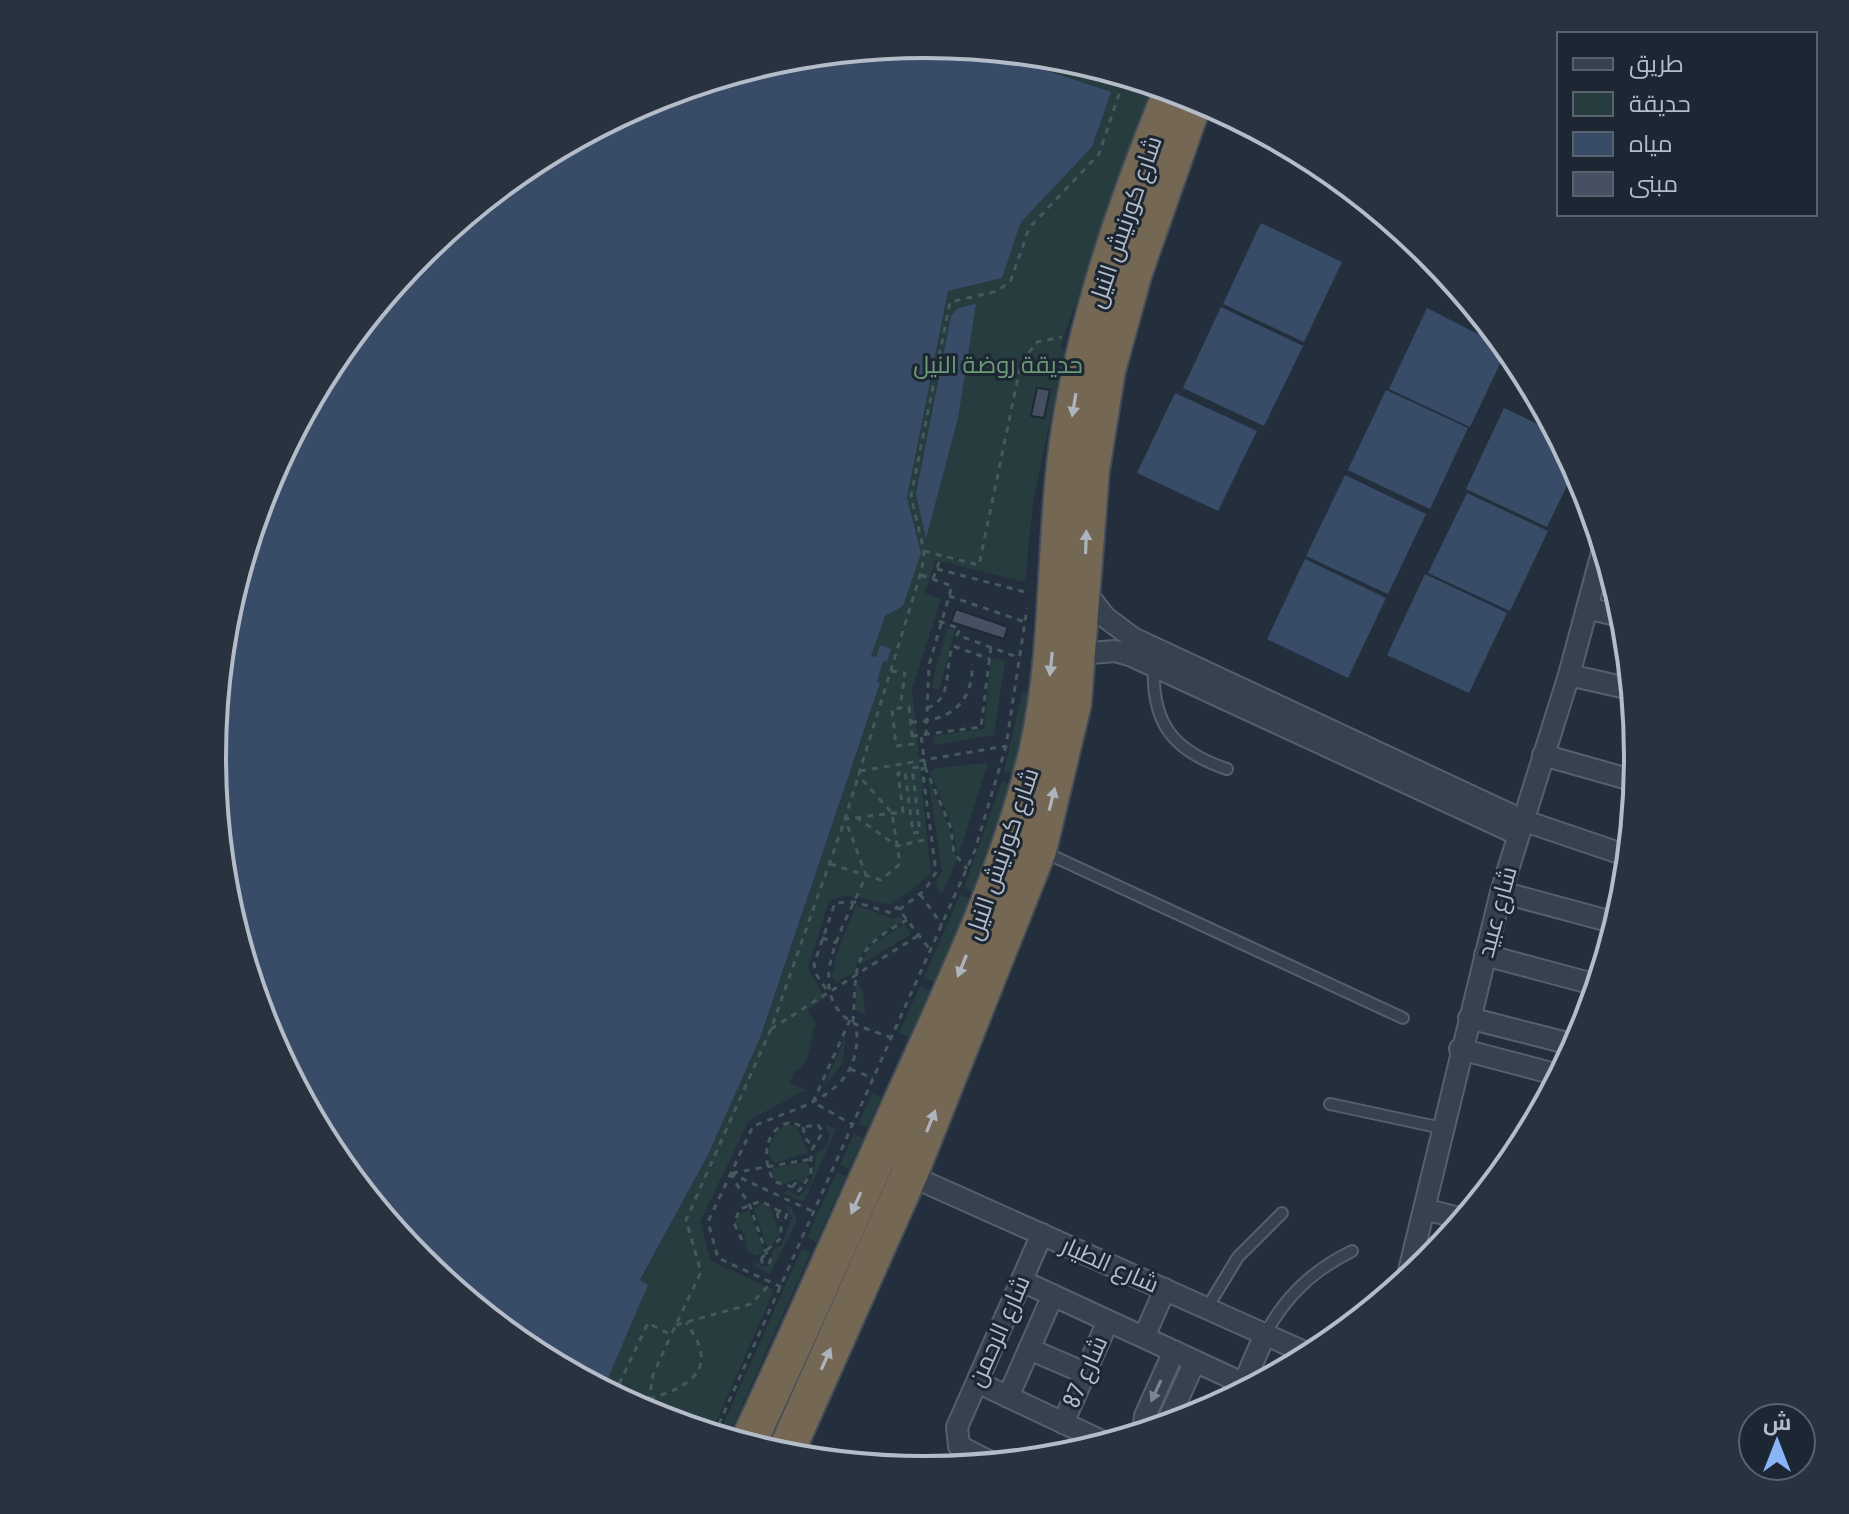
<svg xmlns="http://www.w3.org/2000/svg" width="1849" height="1514" font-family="'Roboto Condensed',Cairo,sans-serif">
  <rect width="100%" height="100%" fill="#242f3e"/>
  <path fill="#263c3f" d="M984 50 1064 58 1153 85 1060 348 1065 350 1033 503 1025 582 935 560 925 593 941 599 912 689 931 874 892 904C871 904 847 887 828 903L808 968 825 998 807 1010 816 1024C809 1039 812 1063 794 1072L790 1083 806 1090 749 1120 700 1222 711 1261 774 1290 711 1434 651 1416 603 1390 648 1285 640 1281 709 1153 760 1038 880 684 877 682 883 661 891 650 880 646 876 658 871 656 885 616 920 553 907 498 948 291 1002 278 1021 222 1092 147 1110 92Z
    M947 628 955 630 939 690 931 687Z
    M991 658 1005 661 994 735 934 745 933 736 984 729Z
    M1022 693 1031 694 1012 774 1004 771Z
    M988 763 958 857 953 828 930 772 936 768Z
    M928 779 950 830 957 860 942 894 935 884 942 872Z
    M1002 781 1010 784 972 892 964 888Z
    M960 895 970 899 934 982 924 978Z
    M856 905 894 919 900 916 903 921C885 932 856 947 856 972L836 982 831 976 836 964 834 962Z
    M904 924 911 934 858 966 869 948Z
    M856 980 863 992 865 1014 855 1010Z
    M920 986 932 991 911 1038 899 1033Z
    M846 1036 842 1064 824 1086Z
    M872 1093 881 1097 867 1128 858 1124Z
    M789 1124 798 1129 808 1153 775 1163 769 1156C767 1145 778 1126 789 1124Z
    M825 1124 836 1129 804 1202 783 1193 788 1190 797 1196C814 1190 814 1168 816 1153L825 1148 830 1136Z
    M854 1134 863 1138 849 1169 840 1165Z
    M807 1162 811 1171 802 1183 796 1179 783 1185 774 1178 773 1168Z
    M837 1172 846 1176 816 1242 807 1237Z
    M764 1202 770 1207 780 1234 771 1245 767 1246 754 1209Z
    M784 1204 792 1208 797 1221 770 1274 753 1265 754 1262 764 1267 771 1264 773 1249 781 1246 792 1218Z
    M749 1210 764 1251 757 1256 747 1251 744 1234 736 1222 738 1215Z
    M802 1248 811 1252 727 1439 718 1436Z"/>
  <path fill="#394c67" d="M925 44 984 50 1111 92 1092 147 1021 222 1002 278 948 291 907 498 921 553 903 606 885 616 871 656 876 657 880 645 891 649 887 662 883 661 877 682 880 683 760 1038 709 1153 640 1280 648 1285 603 1390C578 1376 550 1365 527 1349 453 1297 383 1228 332 1154 318 1133 308 1108 296 1086 125 767 230 369 528 165 599 116 699 78 782 59 828 48 879 49 925 44Z
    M1261 223 1342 262 1304 342 1223 304Z
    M976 304 958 418 926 538 916 494 951 316 958 308Z
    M1221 307 1303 346 1264 426 1183 388Z
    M1427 308 1507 349 1470 427 1389 389Z
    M1386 390 1468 428 1430 509 1348 470Z
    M1175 393 1257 431 1218 511 1137 473Z
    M1504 408 1556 433 1575 469 1547 527 1466 489Z
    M1345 475 1426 514 1388 594 1306 556Z
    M1467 493 1548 531 1510 611 1428 573Z
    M1305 559 1386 598 1348 678 1267 639Z
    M1425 574 1507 613 1469 693 1387 655Z"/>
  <path fill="#455162" stroke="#1f2835" stroke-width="2" d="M1037 388 1050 390 1044 418 1031 416Z
    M956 609 1008 627 1004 639 951 622Z"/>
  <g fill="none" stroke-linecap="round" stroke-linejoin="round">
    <g stroke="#565f6c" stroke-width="14">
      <path id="lane" d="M1154 665C1151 723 1173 751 1227 769
        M1044 852 1403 1018
        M1330 1104 1442 1128
        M1207 1308 1238 1257 1282 1213
        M1265 1334C1287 1295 1312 1271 1352 1251"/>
    </g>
    <g stroke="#565f6c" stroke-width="24">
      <path id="street" d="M1084 590 1105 617 1133 638 1522 820 1628 856
        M1587 608 1624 617
        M1079 654 1115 651 1132 656 1517 834
        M1569 675 1631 689
        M1543 755 1635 781
        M1501 892 1616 923
        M1485 955 1597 985
        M1469 1018 1575 1045
        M1460 1049 1559 1075
        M1526 1133 1528 1134
        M909 1175 1311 1355
        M1424 1209 1463 1219
        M1407 1279 1501 892 1569 675 1603 549
        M1022 1281 1251 1387
        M1144 1337 1165 1289
        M1029 1349 1085 1373
        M977 1382 1106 1443
        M1244 1383 1265 1334
        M1008 1397 1053 1295
        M1063 1423 1108 1321
        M1166 1425 1195 1361
        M1143 1432 1145 1416 1174 1351
        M992 1463 959 1446 957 1427 1042 1234"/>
    </g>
    <g stroke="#434c59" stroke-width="40">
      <path id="highway" d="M747 1445C801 1330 852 1213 904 1097 955 984 1010 870 1038 749 1060 650 1054 548 1067 449 1084 325 1125 206 1172 91
        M784 1456 909 1175 1038 850 1073 703 1091 470 1107 370 1134 272 1195 98"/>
    </g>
    <path stroke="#44595c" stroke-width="3" stroke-dasharray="6 6" stroke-linecap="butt" d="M924 551 979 565 1021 363 1037 342 1062 337
      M937 569 1029 593
      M921 575 952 586 929 665 926 734
      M933 579 941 557
      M949 596 1025 622
      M939 621 960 629 957 635 1020 658
      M891 671 905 673 900 708
      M909 707 913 744 896 746 892 709Z
      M927 708C955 698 943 668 953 646L990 659
      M911 722C947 722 974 704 972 664
      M912 736 981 727 991 647
      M925 767 951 828 954 853 967 869
      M860 771 1006 746
      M856 817 897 846 933 838
      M830 864 881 880 900 864 892 813 858 775
      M920 894 942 925
      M899 910 925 890 936 872 922 767
      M822 938 837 943
      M826 989 816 974 814 964 835 903 855 902 891 913 897 907 931 951
      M850 1020 813 1102 853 1125
      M853 1022C857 965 849 951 907 920
      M771 1029 919 935
      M892 1038C877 1032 859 1028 846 1018 803 982 851 915 866 875L845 819 903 812 898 773 905 772 913 833 920 832 912 768 925 766 921 735
      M850 1069 873 1078
      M803 1127 805 1138 813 1147
      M730 1173 814 1212
      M730 1173 750 1206 767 1255
      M732 1173 811 1159
      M793 1187a4 4 0 1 1 8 0a4 4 0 1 1-8 0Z
      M793 1187 775 1182C761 1162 763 1127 792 1122L803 1127 818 1125 823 1132 811 1151V1174L802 1187
      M777.5 1215a4.5 4.5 0 1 1 9 0a4.5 4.5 0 1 1-9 0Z
      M742 1240 734 1223 740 1209 761 1201 779 1211
      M767 1250 781 1238V1220
      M761.5 1260a4.5 4.5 0 1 1 9 0a4.5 4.5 0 1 1-9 0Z
      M781 1287 718 1258 708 1222 753 1126C804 1105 865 1094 856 1024
      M676 1325 751 1304 772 1282
      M614 1395 648 1323 671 1335 701 1272 686 1220 771 1029 845 819 922 569 924 551 911 496 950 302 998 291 1011 280 1029 228 1099 154 1125 76
      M649 1399C691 1386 721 1369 686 1323
      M647 1414 653 1375 671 1335
      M714 1435 975 850 1006 746 1027 608"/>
    <use href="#lane" stroke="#38414e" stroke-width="10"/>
    <use href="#street" stroke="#38414e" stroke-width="20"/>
    <use href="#highway" stroke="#746855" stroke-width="36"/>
  </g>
  <defs><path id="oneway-solid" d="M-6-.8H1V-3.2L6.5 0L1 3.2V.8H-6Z" transform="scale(2)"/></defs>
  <g fill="#aeb4bd">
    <use href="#oneway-solid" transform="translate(1074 405) rotate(99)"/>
    <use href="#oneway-solid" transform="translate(1086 542) rotate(-88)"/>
    <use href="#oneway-solid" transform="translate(1051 664) rotate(96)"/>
    <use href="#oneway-solid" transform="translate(1052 799) rotate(-76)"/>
    <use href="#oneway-solid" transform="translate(962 966) rotate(112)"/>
    <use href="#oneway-solid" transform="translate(931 1121) rotate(-68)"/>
    <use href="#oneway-solid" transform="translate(856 1203) rotate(114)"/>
    <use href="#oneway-solid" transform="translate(826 1359) rotate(-66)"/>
  </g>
  <use fill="#7c8592" href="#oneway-solid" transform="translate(1156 1391) rotate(115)"/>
  <g text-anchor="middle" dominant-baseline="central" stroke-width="6" stroke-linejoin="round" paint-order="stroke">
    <g font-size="24" fill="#b4bcc9" stroke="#1d2633">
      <text transform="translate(1125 222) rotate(-71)">شارع كورنيش النيل</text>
      <text transform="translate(1002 854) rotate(-71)">شارع كورنيش النيل</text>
      <text transform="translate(1497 912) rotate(-75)">شارع عبيد</text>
      <text transform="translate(1110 1265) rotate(24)">شارع الطيار</text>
      <text transform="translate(999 1331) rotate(-66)">شارع الرحمن</text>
      <text transform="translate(1085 1372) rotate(-66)">شارع 87</text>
    </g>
    <g font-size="24" fill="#6b9a76" stroke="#1d2633">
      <text x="998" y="365">حديقة روضة النيل</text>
    </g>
  </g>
  <path d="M0 0H1849V1514H0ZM226 757a699 699 0 1 1 1398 0a699 699 0 1 1-1398 0Z" fill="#29323f" fill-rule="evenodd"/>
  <path fill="none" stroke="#b4bcc9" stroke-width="4" d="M226 757a699 699 0 1 1 1398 0a699 699 0 1 1-1398 0Z"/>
  <rect x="1557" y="32" width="260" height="184" fill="#1d2633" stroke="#59626f" stroke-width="2"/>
  <rect x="1573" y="58" width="40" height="12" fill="#38414e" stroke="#59626f" stroke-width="2"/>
  <text x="1629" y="72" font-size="24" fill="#b4bcc9">طريق</text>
  <rect x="1573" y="92" width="40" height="24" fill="#263c3f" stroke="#59626f" stroke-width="2"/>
  <text x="1629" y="112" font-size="24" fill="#b4bcc9">حديقة</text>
  <rect x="1573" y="132" width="40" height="24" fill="#394c67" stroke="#59626f" stroke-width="2"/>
  <text x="1629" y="152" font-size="24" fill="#b4bcc9">مياه</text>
  <rect x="1573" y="172" width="40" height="24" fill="#455162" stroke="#59626f" stroke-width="2"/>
  <text x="1629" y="192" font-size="24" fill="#b4bcc9">مبنى</text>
  <g transform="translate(1777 1442)"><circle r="38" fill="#1d2633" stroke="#59626f" stroke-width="2"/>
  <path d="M0-6L14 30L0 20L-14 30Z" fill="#8ab4f8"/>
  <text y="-12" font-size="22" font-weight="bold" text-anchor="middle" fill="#b4bcc9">ش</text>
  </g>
</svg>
